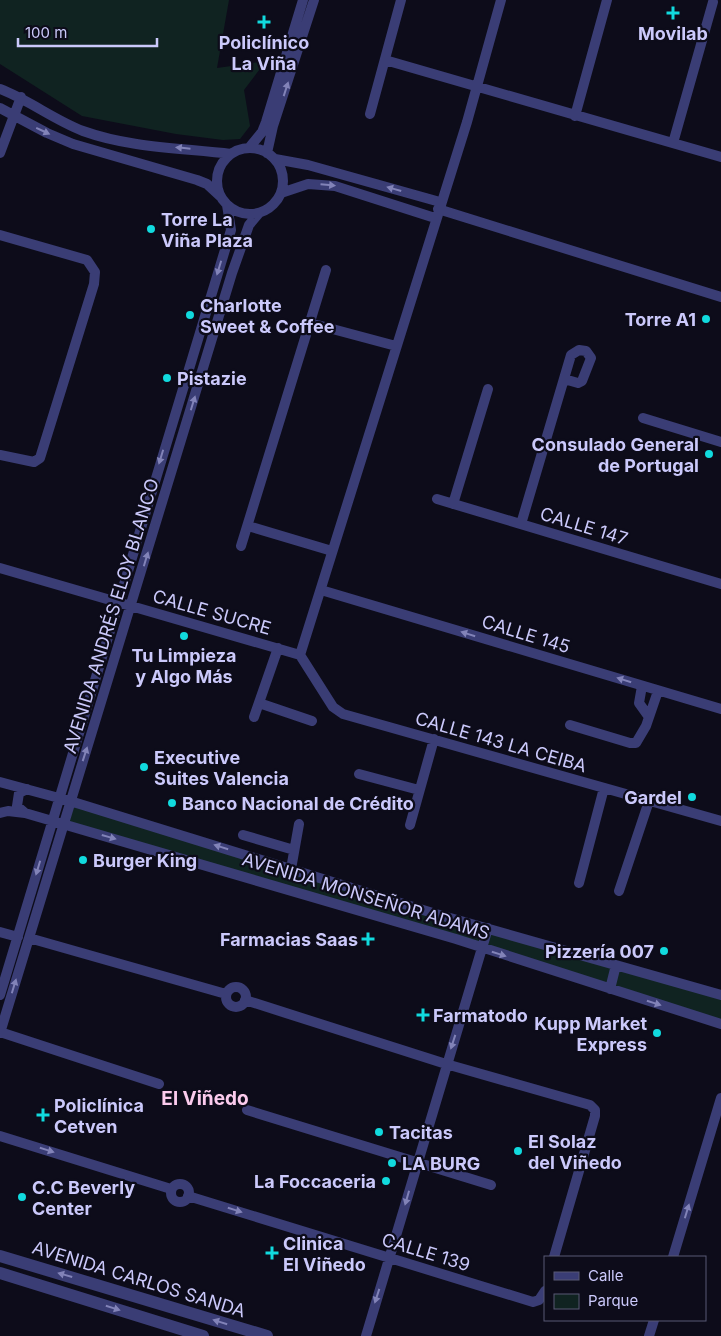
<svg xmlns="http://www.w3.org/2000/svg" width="721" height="1336" font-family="Inter,sans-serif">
  <rect width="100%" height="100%" fill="#0d0c1a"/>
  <path fill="#102321" d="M0 0H229L217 68 266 61 244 90 250 126 240 139 223 140 176 134 82 116 0 64Z
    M70 801 721 995V1022L62 823Z"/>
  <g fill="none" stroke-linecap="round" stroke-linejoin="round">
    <path stroke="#3a3d75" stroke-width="10" d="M385 60 721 157
      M0 89C29 100 54 120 83 131 130 148 182 148 231 154
      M0 108 47 133 73 144 197 180 207 184 220 196
      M370 114 401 0
      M575 116 607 0
      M673 143 713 2
      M217 181a33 33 0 1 1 66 0a33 33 0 1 1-66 0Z
      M249 148 262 132 266 122 303 0
      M0 153 21 97
      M267 153 273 126 314 0
      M275 159 308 165 440 202
      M281 193 308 184 335 186 435 218
      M438 209 721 297
      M0 235 87 260 95 272 94 284 40 458 34 462 0 455
      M310 323 396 346
      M643 418 721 442
      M437 499 721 584
      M453 504 488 389
      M521 524 571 355 579 350 586 351 591 358 582 381 578 383 564 379
      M248 526 332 551
      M241 546 326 270
      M0 568 300 655
      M321 590 721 709
      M300 655 467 122 501 0
      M300 655 333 707 343 714 721 821
      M642 686 639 703 649 717
      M259 703 312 721
      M254 717 278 648
      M570 725 630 743H636L646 726 658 691
      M359 774 419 790
      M0 782 70 801 436 914 721 995
      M0 813 8 811 25 813 456 939 721 1024
      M25 813 17 806 19 793 27 789
      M410 825 434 739
      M243 835 294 850
      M291 869 299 824
      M579 883 604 788
      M619 891 649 801
      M0 932 18 937
      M29 938 226 994
      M226 997a10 10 0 1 1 20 0a10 10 0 1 1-20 0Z
      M610 989 616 965
      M0 995 231 230 227 205
      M245 1000 446 1064 590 1105 595 1110V1116L554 1257
      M0 1032 159 1084
      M0 1033C76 779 156 527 232 273L249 225 259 213
      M247 1110 491 1185
      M0 1136 171 1189
      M171 1193a9 9 0 1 1 18 0a9 9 0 1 1-18 0Z
      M188 1196 533 1302 539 1300 545 1291
      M673 1257 721 1098
      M366 1336 488 928
      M649 1336 654 1320"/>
    <path stroke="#3a3d75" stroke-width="12" d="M0 1256 267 1336
      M0 1273 203 1336"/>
  </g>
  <defs><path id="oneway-solid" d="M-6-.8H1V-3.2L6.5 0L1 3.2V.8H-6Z" transform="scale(1.25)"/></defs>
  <g fill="#8283b8">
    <use href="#oneway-solid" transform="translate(286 89) rotate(-72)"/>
    <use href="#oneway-solid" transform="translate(43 131) rotate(25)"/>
    <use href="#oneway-solid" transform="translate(183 148) rotate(-174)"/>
    <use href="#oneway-solid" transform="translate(328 185) rotate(5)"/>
    <use href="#oneway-solid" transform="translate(394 189) rotate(-164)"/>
    <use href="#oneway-solid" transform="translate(219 268) rotate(107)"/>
    <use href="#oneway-solid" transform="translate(193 403) rotate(-73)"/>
    <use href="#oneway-solid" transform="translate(161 457) rotate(107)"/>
    <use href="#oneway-solid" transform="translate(146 559) rotate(-73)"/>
    <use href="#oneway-solid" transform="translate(468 634) rotate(-163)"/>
    <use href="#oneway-solid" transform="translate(624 680) rotate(-163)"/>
    <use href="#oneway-solid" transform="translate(85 754) rotate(-72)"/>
    <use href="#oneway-solid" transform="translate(109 837) rotate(16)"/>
    <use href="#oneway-solid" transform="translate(221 847) rotate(-163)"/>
    <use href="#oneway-solid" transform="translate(38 868) rotate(107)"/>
    <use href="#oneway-solid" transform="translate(499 954) rotate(17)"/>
    <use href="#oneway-solid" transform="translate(14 986) rotate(-73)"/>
    <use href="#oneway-solid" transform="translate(654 1003) rotate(18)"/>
    <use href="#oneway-solid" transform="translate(453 1042) rotate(108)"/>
    <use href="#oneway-solid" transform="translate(47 1150) rotate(17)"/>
    <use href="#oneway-solid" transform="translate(407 1198) rotate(106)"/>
    <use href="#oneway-solid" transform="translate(235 1210) rotate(17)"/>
    <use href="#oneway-solid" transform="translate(687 1211) rotate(-73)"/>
    <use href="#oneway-solid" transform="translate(65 1275) rotate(-164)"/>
    <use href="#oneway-solid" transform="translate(377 1296) rotate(108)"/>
    <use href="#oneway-solid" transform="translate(113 1308) rotate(17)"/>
    <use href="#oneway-solid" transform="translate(220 1322) rotate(-163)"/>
  </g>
  <g fill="#11dade" stroke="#0d0c1a" stroke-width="2">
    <path d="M670.5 5.5h5v5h5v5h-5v5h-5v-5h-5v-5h5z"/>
    <path d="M261.5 14.5h5v5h5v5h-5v5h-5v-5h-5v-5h5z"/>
    <circle cx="151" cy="229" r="5"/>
    <circle cx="190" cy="315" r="5"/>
    <circle cx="706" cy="319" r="5"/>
    <circle cx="167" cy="378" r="5"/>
    <circle cx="709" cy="454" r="5"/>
    <circle cx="184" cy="636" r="5"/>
    <circle cx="144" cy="767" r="5"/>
    <circle cx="692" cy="797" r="5"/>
    <circle cx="172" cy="803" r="5"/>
    <circle cx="83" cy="860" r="5"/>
    <path d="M365.5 931.5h5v5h5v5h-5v5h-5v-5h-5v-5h5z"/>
    <circle cx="664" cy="951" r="5"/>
    <path d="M420.5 1007.5h5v5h5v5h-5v5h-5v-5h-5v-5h5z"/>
    <circle cx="657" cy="1033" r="5"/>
    <path d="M40.5 1107.5h5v5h5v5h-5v5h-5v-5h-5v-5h5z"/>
    <circle cx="379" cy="1132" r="5"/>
    <circle cx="518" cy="1151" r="5"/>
    <circle cx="392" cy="1163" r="5"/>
    <circle cx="386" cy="1181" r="5"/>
    <circle cx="22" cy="1197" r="5"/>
    <path d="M269.5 1245.5h5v5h5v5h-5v5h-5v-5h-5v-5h5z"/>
  </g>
  <g text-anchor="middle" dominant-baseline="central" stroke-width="4.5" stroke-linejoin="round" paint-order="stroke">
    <g font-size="18" font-weight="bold" fill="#cbc9fb" stroke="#0d0c1a" text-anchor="start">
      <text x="673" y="33" text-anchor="middle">Movilab</text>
      <text x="264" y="42" text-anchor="middle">Policlínico<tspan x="264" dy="21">La Viña</tspan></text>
      <text x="161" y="219">Torre La<tspan x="161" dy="21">Viña Plaza</tspan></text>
      <text x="200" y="305">Charlotte<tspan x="200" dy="21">Sweet &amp; Coffee</tspan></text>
      <text x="696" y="319" text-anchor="end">Torre A1</text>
      <text x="177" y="378">Pistazie</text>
      <text x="699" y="444" text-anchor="end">Consulado General<tspan x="699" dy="21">de Portugal</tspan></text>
      <text x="184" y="655" text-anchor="middle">Tu Limpieza<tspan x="184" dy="21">y Algo Más</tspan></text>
      <text x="154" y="757">Executive<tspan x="154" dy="21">Suites Valencia</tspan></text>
      <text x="682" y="797" text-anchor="end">Gardel</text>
      <text x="182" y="803">Banco Nacional de Crédito</text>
      <text x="93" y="860">Burger King</text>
      <text x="358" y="939" text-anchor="end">Farmacias Saas</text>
      <text x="654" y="951" text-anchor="end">Pizzería 007</text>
      <text x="433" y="1015">Farmatodo</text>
      <text x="647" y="1023" text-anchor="end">Kupp Market<tspan x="647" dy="21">Express</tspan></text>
      <text x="54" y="1105">Policlínica<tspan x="54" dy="21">Cetven</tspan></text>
      <text x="389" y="1132">Tacitas</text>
      <text x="528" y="1141">El Solaz<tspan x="528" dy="21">del Viñedo</tspan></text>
      <text x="402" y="1163">LA BURG</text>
      <text x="376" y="1181" text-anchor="end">La Foccaceria</text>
      <text x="32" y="1187">C.C Beverly<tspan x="32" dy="21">Center</tspan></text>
      <text x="283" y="1243">Clinica<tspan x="283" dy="21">El Viñedo</tspan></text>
    </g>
    <g font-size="18" fill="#cbc9fb" stroke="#0d0c1a">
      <text transform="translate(584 526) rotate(17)">CALLE 147</text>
      <text transform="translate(212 612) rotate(16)">CALLE SUCRE</text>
      <text transform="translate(111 616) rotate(-73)">AVENIDA ANDRÉS ELOY BLANCO</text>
      <text transform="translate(526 634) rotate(17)">CALLE 145</text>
      <text transform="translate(501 742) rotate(16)">CALLE 143 LA CEIBA</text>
      <text transform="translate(366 896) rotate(17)">AVENIDA MONSEÑOR ADAMS</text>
      <text transform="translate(426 1252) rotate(17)">CALLE 139</text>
      <text transform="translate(139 1279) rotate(17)">AVENIDA CARLOS SANDA</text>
    </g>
    <g font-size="19" font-weight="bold" fill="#fbcbed" stroke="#0d0c1a">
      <text x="205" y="1098">El Viñedo</text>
    </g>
  </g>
  <rect x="544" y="1256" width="162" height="65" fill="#0d0c1a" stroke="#595874"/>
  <rect x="554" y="1272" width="25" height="8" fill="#3a3d75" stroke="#595874"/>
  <text x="588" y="1281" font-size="15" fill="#cbc9fb">Calle</text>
  <rect x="554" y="1294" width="25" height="15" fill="#102321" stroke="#595874"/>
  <text x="588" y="1306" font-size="15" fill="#cbc9fb">Parque</text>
  <path d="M18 38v8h139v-8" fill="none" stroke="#cbc9fb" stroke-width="2.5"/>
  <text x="25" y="38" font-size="15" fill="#cbc9fb" stroke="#0d0c1a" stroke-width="4" paint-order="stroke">100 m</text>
</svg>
